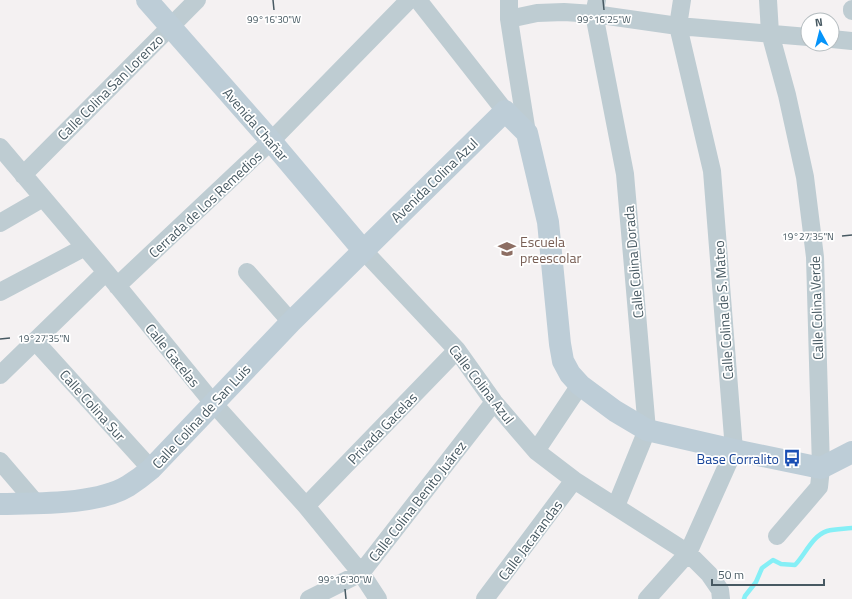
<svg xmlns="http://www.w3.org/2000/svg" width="852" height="599" font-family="'Titillium Web',sans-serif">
  <rect width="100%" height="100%" fill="#f4f1f2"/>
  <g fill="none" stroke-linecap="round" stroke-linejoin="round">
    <path stroke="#85eff6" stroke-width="4.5" d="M744 599 745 596 756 582 762 568 773 560 781 564 795 565C805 555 812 536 827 531 835 529 844 529 852 528"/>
    <path stroke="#beccd2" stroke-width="18" d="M418 0 505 111
      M509 0V19L515 58 527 133
      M597 0 594 14 625 174 647 430 616 506
      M768 0 770 33 787 95 805 177 815 257 821 468 819 487 777 536
      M852 9V11
      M509 19 537 13 564 12 594 14 678 26 808 37
      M832 39 852 41
      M0 147 106 272 213 403 306 506 361 573 378 599
      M23 175 197 0
      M0 223 43 198
      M363 250 457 350 494 402 536 451 574 480 688 553 709 574 720 590 721 599
      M247 272 291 322
      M117 286 271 141 409 0
      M0 292 85 247
      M35 341 151 469
      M0 375 106 272
      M536 451 580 385
      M0 461 36 503
      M306 506 457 350
      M309 599 361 573 494 402
      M485 599 574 480
      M647 599 688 553 734 450 712 171 678 26 682 0"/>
    <path stroke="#bdcdd7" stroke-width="22" d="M147 0 271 141 363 250
      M0 504C37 503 97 505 128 486 136 481 144 475 151 469L291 322 505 111 527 133 548 222 560 344 563 361 570 374 580 385 615 411 647 430 734 450 821 468 852 452"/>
  </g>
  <path fill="none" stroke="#475962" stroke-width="1.5" d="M273 0 274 10M603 0 604 10M842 236 852 235M0 339 10 338M345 589 346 599"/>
  <defs>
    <g id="school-bare" transform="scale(1.38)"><path d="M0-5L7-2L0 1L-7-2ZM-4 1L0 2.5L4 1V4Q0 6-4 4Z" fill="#8d6e63" stroke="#fff" stroke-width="2.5" paint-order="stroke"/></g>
    <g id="bus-bare" transform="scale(1.38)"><path d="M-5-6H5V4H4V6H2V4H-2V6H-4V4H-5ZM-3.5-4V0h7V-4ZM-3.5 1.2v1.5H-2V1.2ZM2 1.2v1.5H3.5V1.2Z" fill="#1a4fb4" stroke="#fff" stroke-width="2.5" paint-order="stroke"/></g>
  </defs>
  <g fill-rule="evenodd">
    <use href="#school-bare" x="507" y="249"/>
    <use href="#bus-bare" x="792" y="458"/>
  </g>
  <g text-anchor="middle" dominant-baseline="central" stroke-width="3.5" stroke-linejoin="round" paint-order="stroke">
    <g font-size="14" fill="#475962" stroke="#fff">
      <text transform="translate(110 87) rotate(-45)">Calle Colina San Lorenzo</text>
      <text transform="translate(256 124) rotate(49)">Avenida Chañar</text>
      <text transform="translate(434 180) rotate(-44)">Avenida Colina Azul</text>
      <text transform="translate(205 204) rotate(-43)">Cerrada de Los Remedios</text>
      <text transform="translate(633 262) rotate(-95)">Calle Colina Dorada</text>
      <text transform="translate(816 308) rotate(-92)">Calle Colina Verde</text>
      <text transform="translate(723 310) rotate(-94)">Calle Colina de S. Mateo</text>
      <text transform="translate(173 355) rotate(51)">Calle Gacelas</text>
      <text transform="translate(482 384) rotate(52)">Calle Colina Azul</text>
      <text transform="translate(93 405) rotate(48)">Calle Colina Sur</text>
      <text transform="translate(201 416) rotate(-47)">Calle Colina de San Luis</text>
      <text transform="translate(382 428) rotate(-46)">Privada Gacelas</text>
      <text transform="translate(417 501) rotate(-52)">Calle Colina Benito Juárez</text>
      <text transform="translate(530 540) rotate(-53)">Calle Jacarandas</text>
    </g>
    <g font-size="14" fill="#785e54" stroke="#fff" text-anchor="start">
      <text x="520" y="241">Escuela<tspan x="520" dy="16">preescolar</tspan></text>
    </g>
    <g font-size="14" fill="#164399" stroke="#fff" text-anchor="end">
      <text x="779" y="458">Base Corralito</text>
    </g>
  </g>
  <g font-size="10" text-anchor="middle" fill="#475962" stroke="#fff" stroke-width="3.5" stroke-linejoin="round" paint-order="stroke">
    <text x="274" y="23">99°16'30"W</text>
    <text x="604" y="23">99°16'25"W</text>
    <text x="808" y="240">19°27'35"N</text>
    <text x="44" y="342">19°27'35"N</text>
    <text x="345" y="583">99°16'30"W</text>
  </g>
  <g transform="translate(820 32) rotate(353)"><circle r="19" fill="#ffffff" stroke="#b5bdc0"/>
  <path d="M0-3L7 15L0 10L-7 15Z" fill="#0594fa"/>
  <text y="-6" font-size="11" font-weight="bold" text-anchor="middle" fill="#475962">N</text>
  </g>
  <path d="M712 579v6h112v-6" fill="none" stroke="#475962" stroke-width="2"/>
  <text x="718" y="579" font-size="12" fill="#475962" stroke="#ffffff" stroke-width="3" paint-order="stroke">50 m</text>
</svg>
